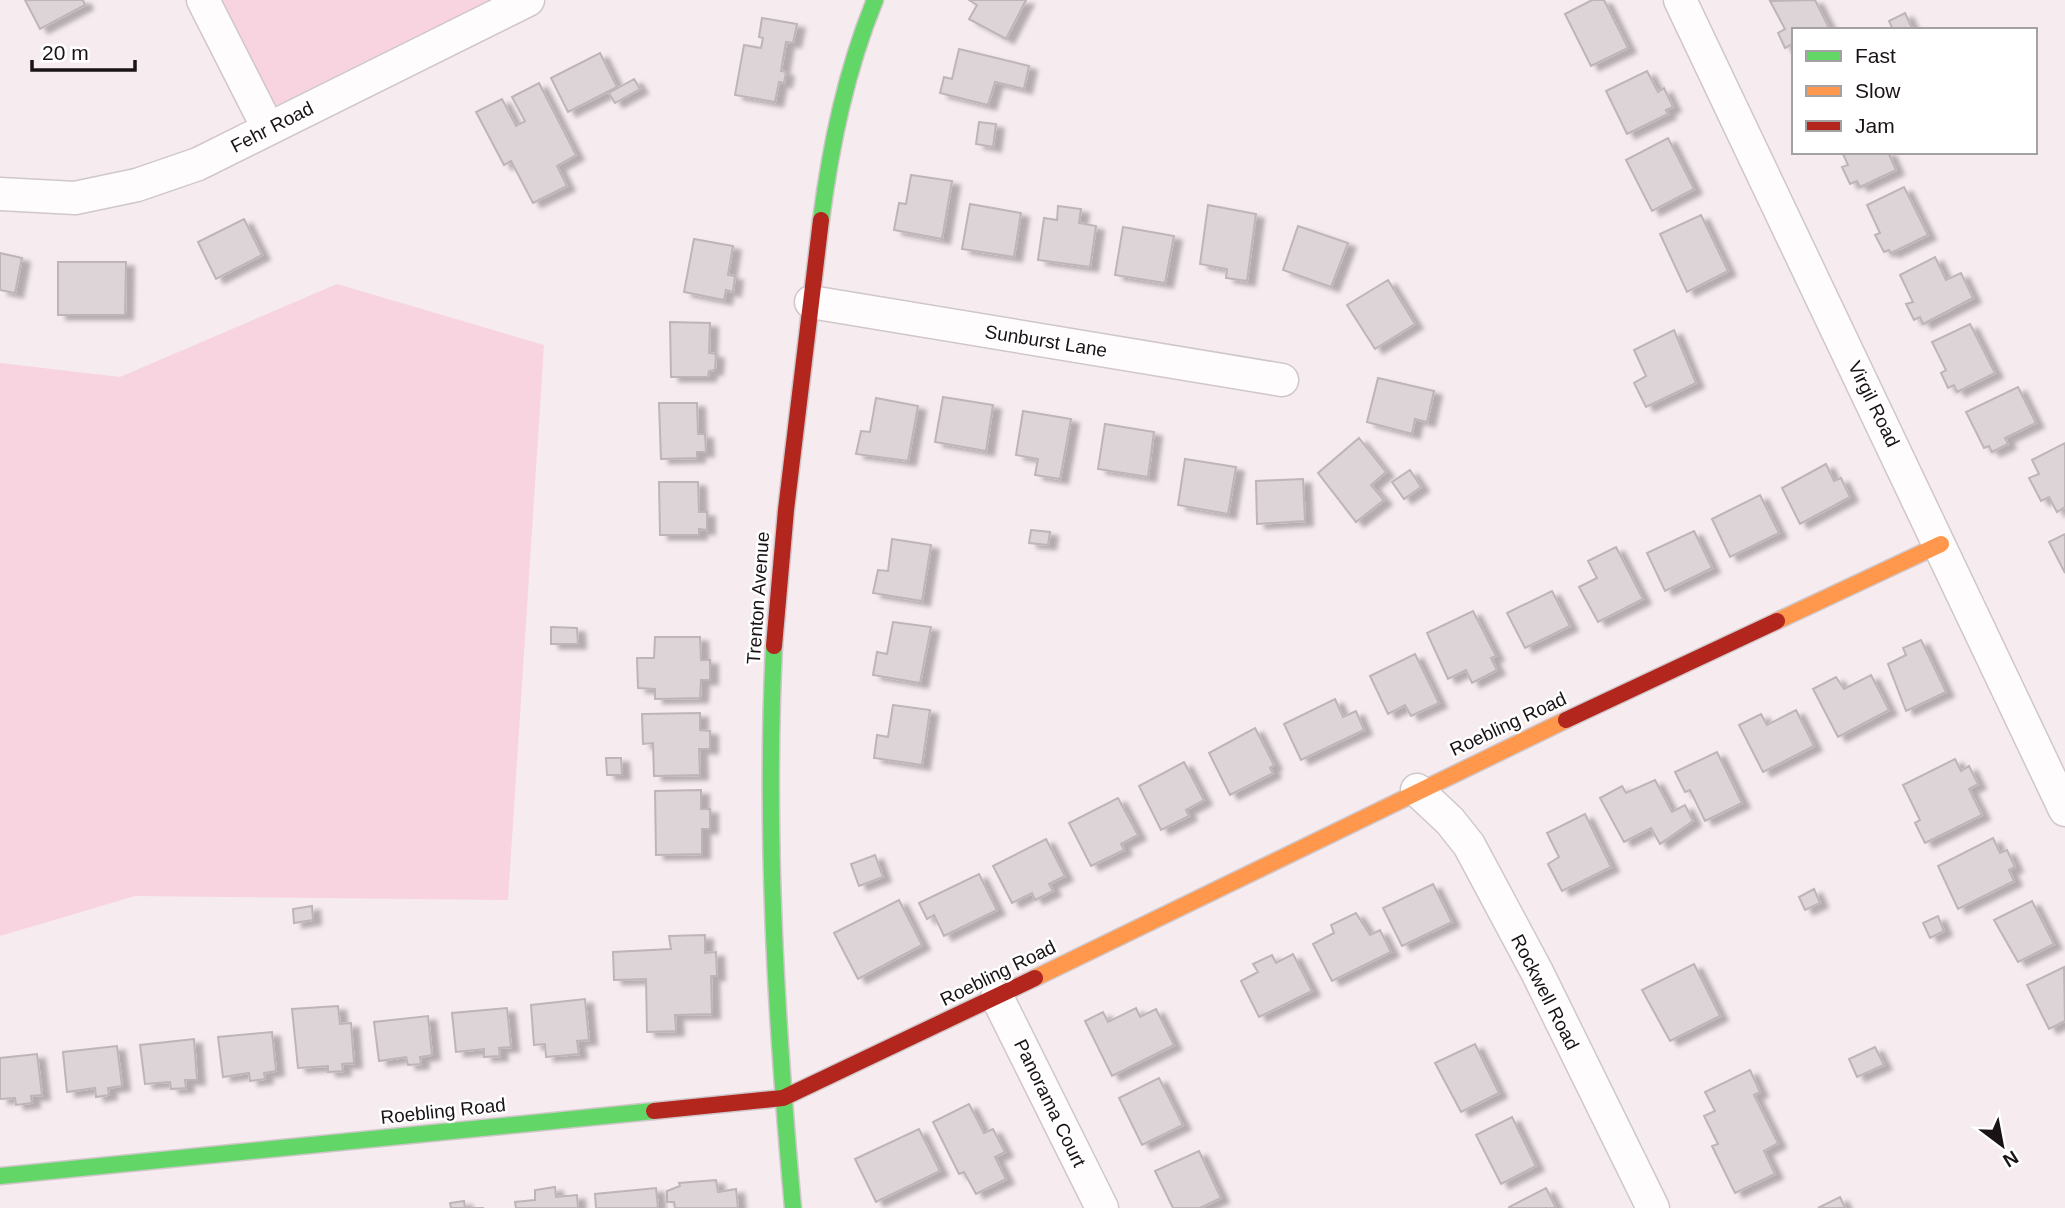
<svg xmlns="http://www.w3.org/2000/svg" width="2065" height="1208" font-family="Arial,sans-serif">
  <defs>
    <filter id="shadow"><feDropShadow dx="8" dy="4.5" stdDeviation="2" flood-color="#0004"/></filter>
  </defs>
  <rect width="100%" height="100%" fill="#f6ebef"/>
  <path fill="#f7d4df" d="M202 0H528L268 128Z
    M337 284 544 345 508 900 135 896 0 936V363L120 377Z"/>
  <path fill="#ddd4d7" stroke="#bdb5b8" stroke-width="2" filter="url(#shadow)" d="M25 0H83L85 5 40 29Z
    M969 0H1026L1006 39 969 19 977 5Z
    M1592 0H1604L1628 48 1591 66 1565 14Z
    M1815 0 1830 30H1794V47L1792 44 1785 48 1778 33 1785 29 1770 1Z
    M1905 13 1912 28 1893 30 1889 21Z
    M762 18 797 24 793 43 786 42 781 71 786 72 784 83 779 82 775 102 735 95 744 45 761 48 763 38 759 37Z
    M959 49 1029 66 1024 89 995 82 988 105 940 93 944 77 952 79Z
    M600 53 617 87 568 112 551 78Z
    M1647 71 1658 92 1664 88 1673 107 1666 110 1668 114 1627 134 1606 91Z
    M634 79 640 89 615 103 609 93Z
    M539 83 576 155 557 166 567 186 533 203 511 161 504 165 476 112 502 99 516 126 525 121 512 97Z
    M979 122 996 124 993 147 976 144Z
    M1668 138 1694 189 1652 211 1626 160Z
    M1842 152H1888L1896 170 1860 187 1857 181 1850 184 1842 167 1848 165Z
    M911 175 952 181 942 239 894 230 899 203 906 204Z
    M1904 187 1928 235 1891 253 1889 250 1884 252 1875 235 1880 233 1867 205Z
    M970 204 1021 213 1014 257 962 249Z
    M1208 205 1256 214 1247 281 1226 278 1227 269 1200 264Z
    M1058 206 1081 209 1079 223 1096 226 1090 267 1038 260 1044 218 1057 220Z
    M1701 215 1728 271 1687 292 1660 234Z
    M244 219 262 255 216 279 198 242Z
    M1298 226 1348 243 1331 287 1283 270Z
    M1123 227 1174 236 1165 283 1115 275Z
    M694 239 733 246 728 275 735 276 733 292 726 290 724 300 684 292Z
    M0 253 22 258 15 293 0 290Z
    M1935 257 1946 280 1961 273 1973 298 1923 324 1920 317 1914 320 1906 304 1913 302 1900 275Z
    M58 262H126L125 315H58Z
    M1388 280 1415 324 1375 349 1347 305Z
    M670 322 710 323 709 353 716 354 715 370 709 371 708 377H671Z
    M1970 324 1995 373 1957 392 1954 385 1948 388 1941 373 1946 370 1932 342Z
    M1674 330 1696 383 1646 407 1634 383 1646 376 1634 350Z
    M1378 378 1434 391 1427 422 1415 419 1412 434 1367 422Z
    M2018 387 2036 423 2005 438 2008 444 1992 452 1989 446 1984 448 1966 412Z
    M943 397 993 405 986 451 935 442Z
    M876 398 918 406 908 461 856 454 861 431 870 432Z
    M659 403H697L698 434H705L706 452H697V458L661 459Z
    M1023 411 1071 419 1060 479 1035 475 1038 459 1016 455Z
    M1105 424 1154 432 1148 477 1098 469Z
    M1359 438 1386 472 1371 485 1384 500 1356 522 1318 473Z
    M2065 443V507L2057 512 2049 497 2041 501 2029 478 2039 474 2032 460Z
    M1185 459 1236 467 1228 514 1178 505Z
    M1826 464 1834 481 1841 478 1850 497 1800 524 1782 488Z
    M1410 470 1421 487 1404 499 1392 482Z
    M1303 479 1305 521 1257 524 1256 481Z
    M659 482H698L699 512H707V530L699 529V535H660Z
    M1760 495 1779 533 1730 557 1712 519Z
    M1031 530 1050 532 1048 545 1029 543Z
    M1694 531 1712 568 1665 591 1647 553Z
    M2065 534V573L2049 542Z
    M892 539 931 545 922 601 873 593 878 570 888 571Z
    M1616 547 1643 599 1598 622 1579 587 1597 578 1588 561Z
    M1552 591 1570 626 1525 648 1507 613Z
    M1473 611 1496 656 1491 658 1497 670 1472 683 1466 670 1448 679 1427 633Z
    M893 622 931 627 920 683 873 675 877 652 887 654Z
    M551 627 577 628 578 644H551Z
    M655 637H700L701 660H710V680H701L700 698 655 699V689L638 688 637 658H654Z
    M1921 640 1946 692 1906 711 1888 664 1906 655 1903 648Z
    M1415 654 1439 703 1411 716 1405 705 1388 714 1370 676Z
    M1871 675 1889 710 1838 737 1813 689 1836 677 1844 689Z
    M1335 699 1343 717 1356 711 1364 730 1301 760 1284 724Z
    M893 705 930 710 922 765 874 758 877 735 888 737Z
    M1796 710 1814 746 1763 772 1739 725 1761 714 1767 725Z
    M700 713V730L710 731V749H699L700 775 654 776 653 743 643 744 642 714Z
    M1255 728 1274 765 1270 768 1273 773 1230 795 1209 753Z
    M1717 752 1742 803 1705 821 1690 790 1685 792 1675 772Z
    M606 758H621L622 775H607Z
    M1955 759 1961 771 1969 766 1978 784 1969 789 1982 815 1925 843 1915 823 1920 820 1903 785Z
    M1184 762 1204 800 1186 810 1189 816 1161 830 1139 786Z
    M1655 780 1672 812 1685 805 1693 821 1660 844 1651 828 1624 842 1600 798 1622 786 1626 793Z
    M701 790V809H710V829H702V854L656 855 655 791Z
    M1118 798 1138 835 1121 844 1124 850 1091 866 1069 823Z
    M1585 814 1611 867 1562 891 1548 864 1559 857 1547 833Z
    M1993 838 2000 853 2007 850 2015 867 2009 870 2014 881 1958 909 1938 866Z
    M1046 839 1065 876 1049 884 1053 891 1035 900 1032 893 1012 903 993 866Z
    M875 855 883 877 859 886 851 864Z
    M979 874 997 910 944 936 934 915 927 919 919 903Z
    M1433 884 1452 922 1402 946 1383 908Z
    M1814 889 1820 903 1805 910 1799 897Z
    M899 900 922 945 858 979 834 933Z
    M2032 901 2054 944 2018 962 1994 920Z
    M312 906 313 920 294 923 293 909Z
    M1356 913 1370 935 1380 930 1391 952 1332 981 1313 944 1334 933 1331 925Z
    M1938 916 1944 931 1930 938 1923 923Z
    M705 935V953L716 952 717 976H711L712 1014 675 1015 676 1031 647 1032 646 979 614 980 613 952 671 949 669 936Z
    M1293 954 1312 991 1259 1017 1241 981 1258 972 1253 964 1272 955 1276 963Z
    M1694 964 1720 1016 1670 1041 1642 990Z
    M2064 967 2065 1021 2049 1029 2027 985Z
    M585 999 589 1040 577 1041 579 1054 546 1057 545 1044 534 1045 531 1005Z
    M338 1006 340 1024 351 1023 354 1063 342 1064 343 1071 328 1072V1066L298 1068 292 1009Z
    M507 1008 511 1047 499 1048 500 1056 484 1057V1049L456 1052 452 1013Z
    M1136 1008 1140 1017 1156 1009 1174 1045 1112 1076 1085 1021 1103 1012 1108 1022Z
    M428 1016 432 1055 420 1057 421 1064 408 1065 406 1057 379 1061 374 1022Z
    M272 1032 276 1071 264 1073 265 1079 250 1081 249 1073 223 1077 218 1037Z
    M194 1039 197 1080H185L186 1088 171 1089 170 1082 145 1084 140 1045Z
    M1475 1044 1499 1093 1461 1112 1435 1063Z
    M117 1046 122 1086 108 1088 109 1095 96 1097 95 1088 67 1092 63 1052Z
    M1875 1047 1884 1065 1857 1077 1849 1059Z
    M37 1054 42 1095 31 1096 32 1103 16 1105 15 1098 0 1099V1058Z
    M1750 1070 1760 1092 1754 1095 1778 1143 1764 1151 1775 1174 1735 1193 1712 1146 1718 1144 1704 1116 1715 1111 1705 1092Z
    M1159 1078 1183 1125 1142 1145 1119 1098Z
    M969 1104 984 1133 993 1129 1005 1152 995 1157 1006 1179 976 1194 964 1172 959 1174 933 1122Z
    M1512 1117 1536 1166 1501 1184 1476 1135Z
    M919 1129 940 1171 876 1202 855 1159Z
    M1199 1151 1221 1198 1200 1208H1173L1155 1171Z
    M716 1180 718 1192 736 1189 738 1208H675L674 1202H667V1191L680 1186 679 1183Z
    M555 1187 556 1197 577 1195 578 1208H516L515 1202 535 1200V1190Z
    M656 1188 658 1208H596L595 1194Z
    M1546 1188 1556 1208H1509V1207Z
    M1840 1197 1845 1208H1818Z
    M464 1201 465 1208H484H451L450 1203Z"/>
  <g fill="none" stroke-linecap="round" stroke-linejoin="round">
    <g stroke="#d0c7ca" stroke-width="35">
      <path id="street" d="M203 0 268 128
        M1680 0 2065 810
        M0 194 75 198 137 185 198 164 528 0
        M811 302 1282 380
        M1417 790 1450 821 1469 845 1537 972 1653 1208
        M997 997 1102 1208"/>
    </g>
    <g stroke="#d0c7ca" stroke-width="19">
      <path id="fast" d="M821 220C831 144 846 71 875 0
        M774 646C765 834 776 1021 793 1208
        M0 1176 654 1111"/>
    </g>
    <g stroke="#d0c7ca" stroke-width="19">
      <path id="slow" d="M1777 621 1941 544
        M1035 978 1566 720"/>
    </g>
    <g stroke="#d0c7ca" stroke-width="19">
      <path id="jam" d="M774 646 786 510 821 220
        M1566 720 1777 621
        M654 1111 783 1098 1035 978"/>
    </g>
    <use href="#street" stroke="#fefcfd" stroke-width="32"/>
    <use href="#fast" stroke="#63d668" stroke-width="16"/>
    <use href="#slow" stroke="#ff974d" stroke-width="16"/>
    <use href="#jam" stroke="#b3261e" stroke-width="16"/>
  </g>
  <g text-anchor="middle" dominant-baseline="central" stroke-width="5" stroke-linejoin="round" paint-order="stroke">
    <g font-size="19" fill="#1a1315" stroke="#fff">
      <text transform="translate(272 127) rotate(-27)">Fehr Road</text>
      <text transform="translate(1046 341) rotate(9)">Sunburst Lane</text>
      <text transform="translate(1874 404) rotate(64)">Virgil Road</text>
      <text transform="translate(758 598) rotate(-86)">Trenton Avenue</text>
      <text transform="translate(1508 724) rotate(-25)">Roebling Road</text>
      <text transform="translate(998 973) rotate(-26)">Roebling Road</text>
      <text transform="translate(1545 992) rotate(63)">Rockwell Road</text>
      <text transform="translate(1050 1103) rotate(64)">Panorama Court</text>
      <text transform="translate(443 1111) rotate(-6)">Roebling Road</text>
    </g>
  </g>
  <rect x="1792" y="28" width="245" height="126" fill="#ffffff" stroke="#a3a1a1" stroke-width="2"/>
  <rect x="1806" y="51" width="35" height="10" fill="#63d668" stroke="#a3a1a1" stroke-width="2"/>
  <text x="1855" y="63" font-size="21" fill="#1a1315">Fast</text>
  <rect x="1806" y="86" width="35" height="10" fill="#ff974d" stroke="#a3a1a1" stroke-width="2"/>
  <text x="1855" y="98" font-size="21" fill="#1a1315">Slow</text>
  <rect x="1806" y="121" width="35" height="10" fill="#b3261e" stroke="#a3a1a1" stroke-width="2"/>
  <text x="1855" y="133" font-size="21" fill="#1a1315">Jam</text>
  <g transform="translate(2002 1145) rotate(148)" stroke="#ffffff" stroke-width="5" paint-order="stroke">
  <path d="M0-5L12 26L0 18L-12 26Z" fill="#1a1315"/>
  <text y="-10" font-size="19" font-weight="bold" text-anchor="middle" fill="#1a1315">N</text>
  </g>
  <path d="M32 60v10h103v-10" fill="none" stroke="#1a1315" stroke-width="3.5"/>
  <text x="42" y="60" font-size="21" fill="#1a1315" stroke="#ffffff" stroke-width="5" paint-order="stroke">20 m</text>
</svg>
